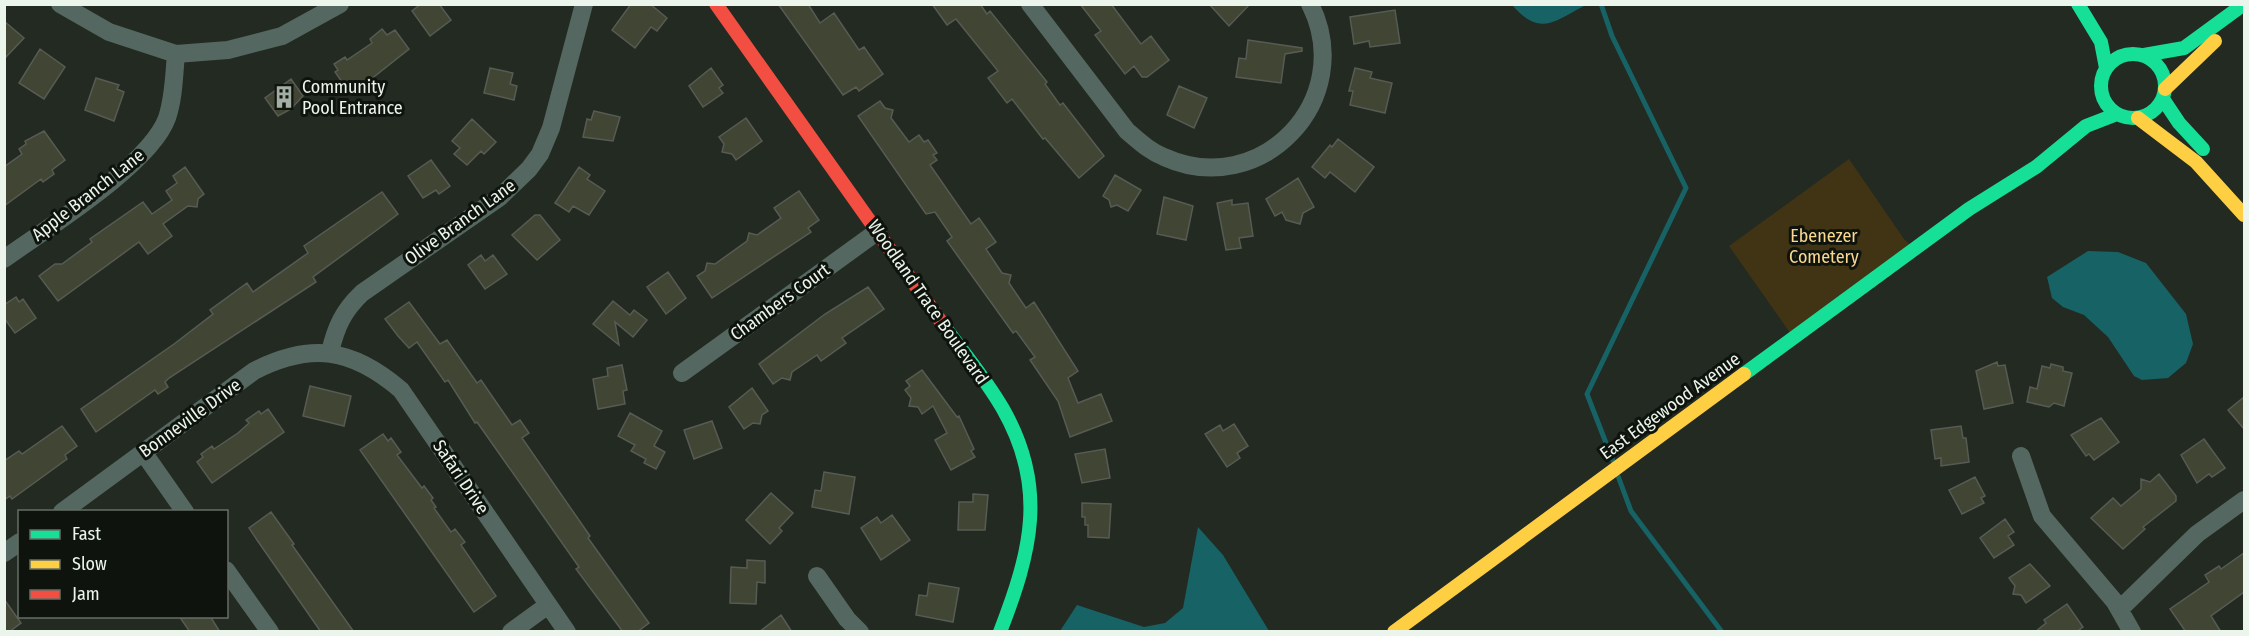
<svg xmlns="http://www.w3.org/2000/svg" width="2249" height="636" font-family="'Fira Sans Condensed',sans-serif">
  <rect width="100%" height="100%" fill="#222a22"/>
  <path fill="#403414" d="M1849 159 1904 239 1915 249 1793 337 1729 246Z"/>
  <path fill="#176265" d="M1512 5H1586C1553 22 1540 37 1512 5Z
    M2088 251 2118 252 2146 263 2186 314 2193 344 2186 363 2168 378 2142 380 2134 376 2108 337 2084 315 2063 307 2052 298 2047 277Z
    M1198 527 1223 555 1269 631H1060L1077 605 1144 627 1165 623 1183 608Z"/>
  <g fill="none" stroke-linecap="round" stroke-linejoin="round">
    <path stroke="#176265" stroke-width="5" d="M1601 4 1612 36 1686 188 1587 394 1613 461
      M1618 476 1631 511 1722 632"/>
  </g>
  <path fill="#414634" stroke="#575b53" stroke-width="1.5" d="M421 4H439L451 20 430 36 412 11Z
    M631 4H650L667 18 657 31 651 27 635 48 612 30Z
    M778 4H808L820 23 834 13 859 50 864 47 883 74 859 91 856 87 843 95Z
    M932 4H980L987 14 990 11 1047 82 1045 84 1060 105 1063 103 1104 156 1079 178 1045 138 1043 139 1012 99 1007 103 988 78 998 71 956 19 947 25Z
    M1080 4H1111L1141 44 1151 36 1169 60 1147 77H1142L1134 66 1125 74 1095 35 1101 31Z
    M1209 4H1250L1229 26Z
    M1395 10 1400 43 1370 47 1369 41 1354 44 1350 17Z
    M4 21 24 38 4 59Z
    M382 29 387 35 395 30 409 49 351 95 335 72 338 70 334 64 345 57 347 60 372 43 370 39Z
    M1248 40 1302 48V51L1285 54 1281 83 1236 77 1239 58 1246 59Z
    M40 49 65 67 44 99 19 83Z
    M490 68 513 73 510 84 517 86 514 100 484 93Z
    M711 68 723 85 719 88 723 93 703 107 689 86Z
    M1355 68 1372 72 1370 78 1392 83 1385 113 1350 105 1353 91H1349Z
    M96 78 119 85 117 89 124 92 114 121 85 110Z
    M291 79 303 96 291 109 278 116 265 98Z
    M1179 86 1207 98 1194 128 1167 115Z
    M880 101 885 108 893 110 891 118 909 142 919 135 924 142 928 140 937 153 933 155 937 160 930 165 971 224 979 218 996 242 986 249 1002 273 1011 275 1009 283 1026 308 1034 302 1078 371 1068 378 1078 403 1101 394 1112 421 1070 437 1058 401 1030 360 1035 357 1016 331 1013 333 947 241 952 237 935 212 926 214 858 116Z
    M594 111 620 117 613 141 583 137 587 119 591 120Z
    M746 118 762 141 736 160 732 154 722 152 724 144 719 137Z
    M472 119 496 142 484 154 481 151 467 165 454 154 460 148 452 141Z
    M44 131 65 160 52 170 54 174 43 182 41 179 4 206V167L22 154 19 149 26 144 25 141Z
    M1338 139 1374 167 1355 192 1330 172 1325 178 1312 167 1330 145 1332 147Z
    M431 160 450 186 439 194 436 190 423 198 408 176Z
    M185 167 204 194 198 199 197 207 188 206 163 224 172 236 148 254 139 242 58 301 39 276 55 264H62L92 242 90 239 143 202 152 214 172 200 166 191 177 183 173 176Z
    M579 167 590 175 587 179 605 191 589 215 573 206 569 212 555 203Z
    M1115 175 1141 190 1128 211 1117 205 1111 207 1109 200 1103 196Z
    M1298 178 1314 207 1303 213 1300 224 1286 220 1282 212 1275 216 1266 199Z
    M799 191 819 220 808 228 811 232 712 298 697 276 705 271 707 263 715 264 747 241 749 233 757 235 781 218 774 208Z
    M382 192 398 214 385 224 313 277 316 282 169 378 165 382 168 387 158 394 155 390 96 432 81 409 174 344 213 314 210 310 247 283 253 292 308 253 304 246Z
    M1164 197 1193 206 1186 240 1157 234Z
    M1232 200V205L1248 203 1253 236 1239 238 1241 248 1226 250 1217 203Z
    M535 215H540L560 240 537 260 512 235Z
    M481 255 485 261 493 255 507 274 485 289 468 265Z
    M668 272 686 298 666 314 647 287Z
    M868 287 884 309 842 338 846 343 821 361 817 355 792 372 790 380 782 378 773 384 759 364 825 314Z
    M16 297 19 302 23 299 36 318 15 333 4 318V305Z
    M613 301 630 315 634 310 647 320 633 337 615 322 619 345 593 324Z
    M409 302 440 344 447 340 477 383 481 380 512 425 520 420 529 433 522 438 590 536 588 538 649 623 637 632H623L576 569 579 567 477 422 475 423 448 380 445 382 417 342 409 348 398 336 385 319Z
    M1997 362 1998 366 2005 365 2013 403 1984 409 1976 371Z
    M2051 364 2063 367V371L2072 373 2064 406 2054 403 2049 407 2027 402 2030 387 2037 389 2042 366 2050 368Z
    M622 365 627 390 623 391 625 404 598 409 593 379 608 376 607 368Z
    M922 370 957 417 959 416 974 449 971 451 975 457 951 470 935 440 947 433 933 406 922 414 918 407 909 406 911 398 905 390 910 386 906 381Z
    M310 386 351 396 344 426 303 416Z
    M752 388 768 411 762 415 760 424 753 423 744 429 729 407Z
    M2244 397V429L2228 410Z
    M268 409 284 432 212 483 197 462 203 457 201 454 212 446 214 449 238 433 249 423 246 420 259 411 261 414Z
    M630 413 662 431 654 446 665 452 656 469 644 463 646 459 631 451 635 445 618 436Z
    M2101 418 2119 442 2094 460 2089 454 2086 456 2071 435Z
    M712 421 722 448 694 459 684 430Z
    M1234 424 1248 446 1237 453 1240 458 1227 467 1205 434 1220 425 1223 431Z
    M62 426 77 446 65 455 67 459 12 499 10 496 4 500V461L19 451 22 454Z
    M1961 426 1963 438H1966L1969 462 1941 466V458L1935 459 1931 430Z
    M383 434 388 441 391 438 401 452 397 455 422 488 424 486 433 498 431 500 436 507 434 508 451 532 455 529 465 542 461 545 496 596 474 612 360 450Z
    M2204 439 2225 468 2212 477 2209 474 2197 483 2181 455Z
    M1105 449 1110 478 1082 483 1075 454Z
    M824 472 855 477 849 514 812 507 815 490 821 491Z
    M2159 474 2176 496V501L2143 527 2145 529 2123 549 2091 518 2113 498 2121 506 2141 489V479L2150 482Z
    M1975 477 1985 496 1981 498 1984 503 1962 514 1949 490Z
    M771 493 793 513 779 528 782 531 770 544 746 520Z
    M973 494 988 495 985 530H958L959 502H973Z
    M1082 503 1111 504 1109 538 1088 537V525H1085V517H1082Z
    M271 512 294 544 292 545 354 632H321L257 540 249 528Z
    M892 515 910 540 881 560 861 528 877 517 881 523Z
    M2005 519 2014 532 2008 536 2014 545 1994 558 1980 538Z
    M2244 553V592L2211 616 2221 632H2186L2170 609 2209 582 2205 575 2219 566 2221 569Z
    M747 560 765 561V583L757 582 756 604 730 603 731 567 747 568Z
    M2030 564 2050 586 2026 603 2021 595 2013 594 2015 586 2009 578Z
    M929 583 959 588 953 622 916 615 919 595 927 596Z
    M4 599 21 623 9 632H4Z
    M2067 604 2083 627 2076 632H2035L2046 623 2044 620Z
    M781 615 792 632H759Z
    M179 616H210L220 632H190Z"/>
  <g fill="none" stroke-linecap="round" stroke-linejoin="round">
    <path stroke="#556761" stroke-width="18" d="M60 4 109 32 176 54 228 50 282 36 340 4
      M1030 4 1127 131C1139 141 1149 151 1164 157 1261 201 1358 99 1310 4
      M4 259C47 228 150 165 167 118 174 97 174 75 176 54
      M330 352C336 327 343 311 362 293L500 197 529 169 540 154 551 128 584 4
      M682 373 878 231
      M143 452 185 512
      M2021 456 2042 516 2115 602 2132 632
      M62 512 254 371C311 342 352 348 401 390L567 632
      M4 553 20 542
      M226 570 270 632
      M817 576 847 619 860 632
      M2120 609 2197 534 2244 500
      M511 632 548 605"/>
    <path stroke="#16e098" stroke-width="14" d="M2078 4 2101 42 2106 68
      M2101 86a32 32 0 1 1 64 0a32 32 0 1 1-64 0Z
      M2144 55 2184 48 2244 4
      M2163 99 2179 123 2203 149
      M942 323C962 351 986 379 1003 409 1048 488 1031 552 1000 632
      M1744 374 1969 209 2036 167 2086 126 2117 114"/>
    <path stroke="#ffcf43" stroke-width="14" d="M2165 89 2215 41
      M2138 118 2196 162 2244 215
      M1394 632 1744 374"/>
    <path stroke="#f24e42" stroke-width="14" d="M716 4 942 323"/>
  </g>
  <defs>
    <g id="building-bare" transform="scale(1.8)"><path d="M-4-6H4V6H1V3H-1V6H-4ZM-2.5-4.3h1.7v1.8h-1.7ZM.8-4.3h1.7v1.8H.8ZM-2.5-1h1.7V.8h-1.7ZM.8-1h1.7V.8H.8Z" fill="#a5aea5" stroke="#0e140d" stroke-width="2.5" paint-order="stroke"/></g>
  </defs>
  <g fill-rule="evenodd">
    <use href="#building-bare" x="284" y="97"/>
  </g>
  <g text-anchor="middle" dominant-baseline="central" stroke-width="6" stroke-linejoin="round" paint-order="stroke">
    <g font-size="18" fill="#ebf5eb" stroke="#0e140d" text-anchor="start">
      <text x="302" y="87">Community<tspan x="302" dy="21">Pool Entrance</tspan></text>
    </g>
    <g font-size="18" fill="#ebf5eb" stroke="#0e140d">
      <text transform="translate(88 195) rotate(-38)">Apple Branch Lane</text>
      <text transform="translate(460 222) rotate(-36)">Olive Branch Lane</text>
      <text transform="translate(780 302) rotate(-36)">Chambers Court</text>
      <text transform="translate(928 302) rotate(55)">Woodland Trace Boulevard</text>
      <text transform="translate(1670 406) rotate(-36)">East Edgewood Avenue</text>
      <text transform="translate(190 418) rotate(-36)">Bonneville Drive</text>
      <text transform="translate(461 477) rotate(56)">Safari Drive</text>
    </g>
    <g font-size="18" fill="#fbd891" stroke="#0e140d">
      <text x="1824" y="236">Ebenezer<tspan x="1824" dy="21">Cometery</tspan></text>
    </g>
  </g>
  <rect width="2249" height="636" fill="none" stroke="#ebf5eb" stroke-width="12"/>
  <rect x="18" y="510" width="210" height="108" fill="#0e140d" stroke="#666e66" stroke-width="1.5"/>
  <rect x="30" y="530" width="30" height="9" fill="#16e098" stroke="#666e66" stroke-width="1.5"/>
  <text x="72" y="540" font-size="18" fill="#ebf5eb">Fast</text>
  <rect x="30" y="560" width="30" height="9" fill="#ffcf43" stroke="#666e66" stroke-width="1.5"/>
  <text x="72" y="570" font-size="18" fill="#ebf5eb">Slow</text>
  <rect x="30" y="590" width="30" height="9" fill="#f24e42" stroke="#666e66" stroke-width="1.5"/>
  <text x="72" y="600" font-size="18" fill="#ebf5eb">Jam</text>
</svg>
